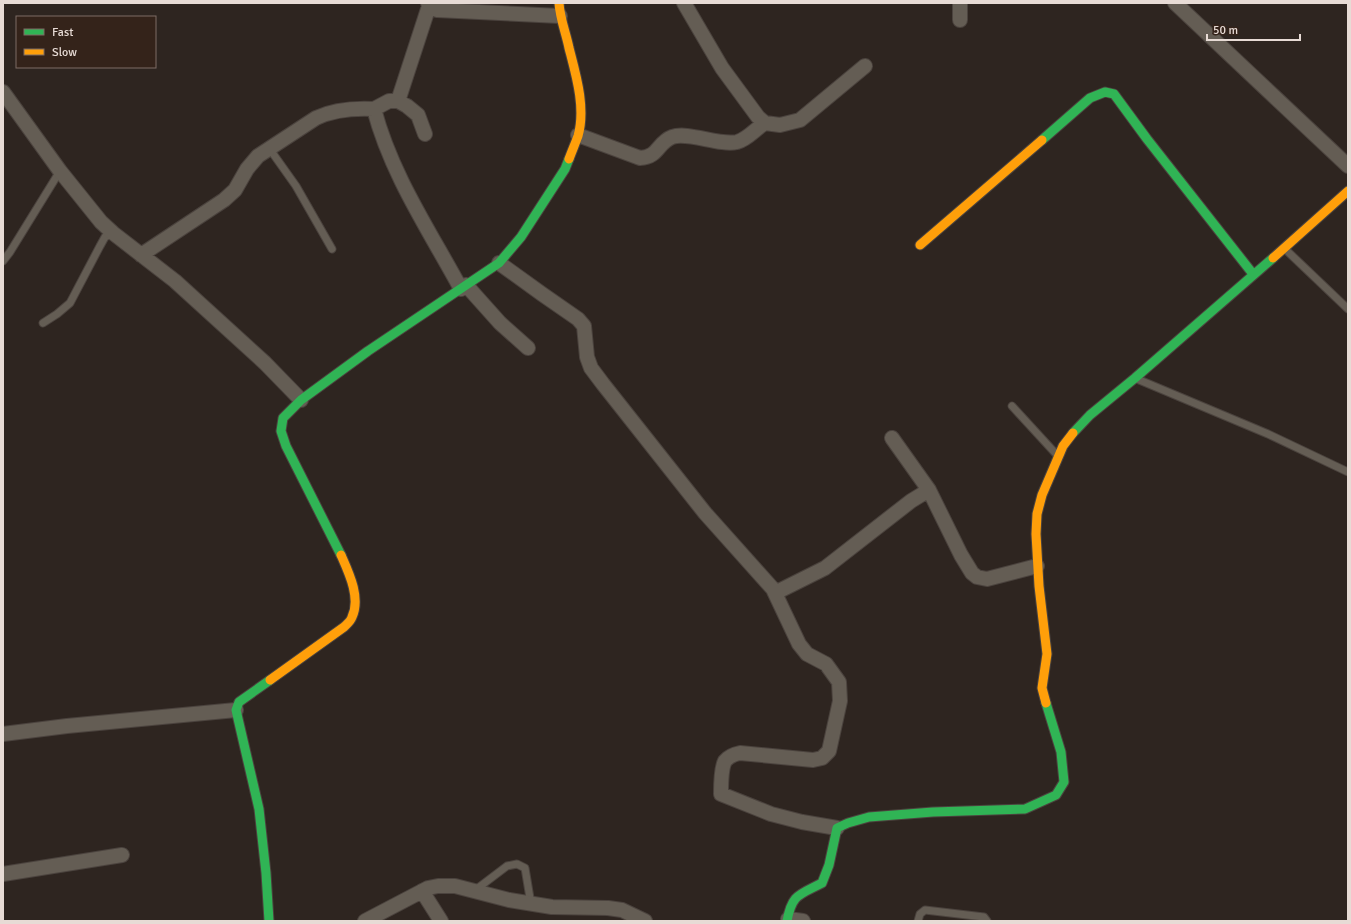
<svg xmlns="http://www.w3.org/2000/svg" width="1351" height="924" font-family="Signika,sans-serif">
  <rect width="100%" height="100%" fill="#2e2520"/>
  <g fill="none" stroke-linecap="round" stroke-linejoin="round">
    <g stroke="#4b433e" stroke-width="9">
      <path id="lane" d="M269 148 296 186 332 249
        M1285 249 1348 309
        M3 261 10 252 60 171
        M43 323 57 314 70 303 100 246 105 237 113 233
        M1137 379 1268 434 1348 472
        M1012 406 1057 455
        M474 891 507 866 517 864 525 868 531 904
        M918 921 920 914 925 910 984 917 987 921"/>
    </g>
    <g stroke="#4b433e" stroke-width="16">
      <path id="street" d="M428 3 429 6 437 10 560 16
        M684 3 722 68 758 117 765 123 780 125 800 120 865 66
        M960 3V20
        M1175 3 1348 166
        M3 92 60 171 101 222 113 233 175 281 265 363 301 400
        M398 101 429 6
        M425 134 418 115 407 106 398 101H389L374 109C391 174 429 230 461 289
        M578 135 640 158C659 157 657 143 672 137 688 131 719 146 737 142 748 139 755 129 765 123
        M141 255 224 200 235 190 247 169 258 156 316 118C335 109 354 108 374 109
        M499 263 542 294 578 319 584 326 587 357 591 368 603 384 705 513 773 589 799 644 807 654 826 664 839 682 840 701 829 751 822 758 813 760 740 753C735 754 729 756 725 761 721 768 721 786 721 794L771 814 802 822 837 828
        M466 285 500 323 528 348
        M892 438 929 490 961 555 972 573 977 577 987 579 1037 566
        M775 593 825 568 911 501 929 490
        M3 734 67 726 236 710
        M3 874 122 855
        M422 891 441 921
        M788 919 803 921
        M365 921 428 888 438 886H455L509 900 552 907 608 908 622 910 645 921"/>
    </g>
    <g stroke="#4b433e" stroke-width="11">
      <path id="fast" d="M1042 140 1090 98 1105 92 1114 94 1147 139 1253 274
        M1073 433 1090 415 1135 378 1273 258
        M341 555 286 446 281 431 283 418 301 400 368 351 499 263 521 237 565 169 569 159
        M269 921 266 873 259 809 236 710 239 702 270 680
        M787 921C792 894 799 895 822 883L829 865 837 828 848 823 869 817 933 812 1025 809 1056 795 1064 782 1061 752 1046 703"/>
    </g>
    <g stroke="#4b433e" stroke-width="11">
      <path id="slow" d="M559 3C560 19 566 33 569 48 576 75 586 108 578 136 575 144 572 151 569 159
        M920 245 1042 140
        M1273 258 1348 191
        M270 680 344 627C347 624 351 621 352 617 361 598 349 573 341 555
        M1046 703 1042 688 1047 654 1039 586 1036 534 1037 514 1042 495 1063 446 1073 433"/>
    </g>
    <use href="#lane" stroke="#645d54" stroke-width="7"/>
    <use href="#street" stroke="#645d54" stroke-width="14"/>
    <use href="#fast" stroke="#30b455" stroke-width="9"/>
    <use href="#slow" stroke="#ff9f0a" stroke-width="9"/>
  </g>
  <rect width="1351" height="924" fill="none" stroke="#e7dbd5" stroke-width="8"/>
  <rect x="16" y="16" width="140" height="52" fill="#34231a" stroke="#7c6d65"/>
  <rect x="24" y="29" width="20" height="6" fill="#30b455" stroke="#7c6d65"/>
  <text x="52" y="36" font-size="12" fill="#e7dbd5">Fast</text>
  <rect x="24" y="49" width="20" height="6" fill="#ff9f0a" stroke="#7c6d65"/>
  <text x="52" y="56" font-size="12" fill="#e7dbd5">Slow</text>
  <path d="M1207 34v6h93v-6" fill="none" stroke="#e7dbd5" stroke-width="2"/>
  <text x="1213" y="34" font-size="12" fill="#e7dbd5" stroke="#34231a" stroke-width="3" paint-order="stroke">50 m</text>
</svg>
